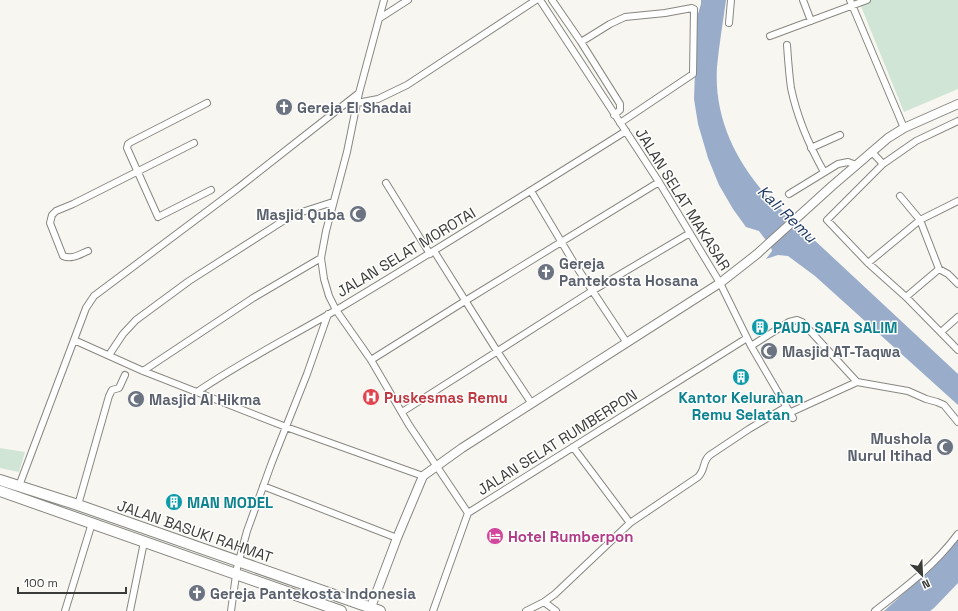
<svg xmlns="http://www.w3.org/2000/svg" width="958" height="611" font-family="'Space Grotesk',sans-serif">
  <rect width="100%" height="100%" fill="#f7f6f0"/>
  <path fill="#d1e5d6" d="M870 0H958V89L904 112 860 4Z
    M0 448 25 452 19 472 0 468Z"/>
  <path fill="#99acca" d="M701 0H726C723 22 719 45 717 67 714 116 734 158 766 195L958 374V405L815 276 788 256 778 255 766 259 772 251 771 247 759 231 746 227 733 209 719 185 708 158 698 124 694 99 697 17 701 4Z
    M958 539V583L934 608 930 611H884L923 576Z"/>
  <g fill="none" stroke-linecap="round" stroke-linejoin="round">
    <g stroke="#888781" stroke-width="8">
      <path id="minor" d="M384 0 359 93 347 152 326 231 321 258 324 279 329 296 336 310 371 360 409 425 468 513
        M540 0 659 182 720 283 751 346 793 418
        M552 0 581 42 620 104V110L614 115
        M803 0 811 21
        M850 0 904 128
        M380 18 408 0
        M729 23 731 0
        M770 36 867 0
        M581 42 610 24 625 17 665 13 692 8 694 9 693 74 620 123
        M787 45C788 59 789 74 791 88 797 117 810 147 824 172
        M207 103 131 142 128 144 127 148 158 217 211 190
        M357 103 378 99 407 85 536 0
        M958 121 916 141 883 164 827 220 868 263 906 297 958 350
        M811 148 840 135
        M872 152 883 164
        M386 183 430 254
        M531 191 574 263 627 343
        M789 194 838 164 848 162 856 165
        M900 196 920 220 939 269
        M88 251C80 254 72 260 63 256L50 223 52 215 56 211 73 204 194 143
        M434 251 497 351 532 404
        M868 263 920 220 958 201
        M906 297 939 269 948 274 958 284
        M941 332 958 317
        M74 340 143 371 286 427 423 476
        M751 346 789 322 797 320 802 322 857 382
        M109 355 123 334 136 320 189 281 283 221 302 212 333 202
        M371 360 465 301 659 182
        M143 371 253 298 321 258
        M197 392C244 360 294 335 343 306 438 249 532 190 626 131
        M402 412 592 291 690 233
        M789 413 857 382 908 391 926 399 937 402 944 405 958 422
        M573 447 630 523
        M19 486 86 308 94 296 238 188 359 93
        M263 486 397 538
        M78 505 109 396 112 390 119 388 125 375
        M544 602 556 611
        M65 611 92 523
        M130 611 144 542
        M231 611 237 568 247 531 272 462 307 374 328 314
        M433 611 468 513 747 338
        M526 611 544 602 555 594 630 523 698 477C706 469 702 461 710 455L749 429 786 407
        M875 611C906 587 934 566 958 534"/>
    </g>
    <g stroke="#888781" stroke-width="10">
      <path id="secondary" d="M371 607 397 538 423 476 462 448 720 283 757 254 832 186 888 138 904 128 958 104"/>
    </g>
    <g stroke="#888781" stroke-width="12">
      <path id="trunk" d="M0 480 78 505 380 611
        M0 491 341 611"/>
    </g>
    <use href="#minor" stroke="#fff" stroke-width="6"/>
    <use href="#secondary" stroke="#fff" stroke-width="8"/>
    <use href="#trunk" stroke="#fff" stroke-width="10"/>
  </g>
  <defs>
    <g id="church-disc" transform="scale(0.9)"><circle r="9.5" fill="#6b7280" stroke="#fff"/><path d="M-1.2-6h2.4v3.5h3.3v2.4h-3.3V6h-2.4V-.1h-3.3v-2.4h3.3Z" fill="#fff"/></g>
    <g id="mosque-disc" transform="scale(0.9)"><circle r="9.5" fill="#6b7280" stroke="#fff"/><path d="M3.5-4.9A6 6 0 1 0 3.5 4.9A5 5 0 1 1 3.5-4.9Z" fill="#fff"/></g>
    <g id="building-disc" transform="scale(0.9)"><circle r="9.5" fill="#0f9aa8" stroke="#fff"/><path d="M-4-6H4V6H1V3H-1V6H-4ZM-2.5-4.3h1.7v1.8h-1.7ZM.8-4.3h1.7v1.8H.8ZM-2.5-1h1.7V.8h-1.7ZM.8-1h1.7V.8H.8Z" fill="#fff"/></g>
    <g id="hospital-disc" transform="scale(0.9)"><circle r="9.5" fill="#e0444e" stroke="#fff"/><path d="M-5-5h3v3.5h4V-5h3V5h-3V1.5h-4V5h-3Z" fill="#fff"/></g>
    <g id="hotel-disc" transform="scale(0.9)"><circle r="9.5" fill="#d1479c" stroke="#fff"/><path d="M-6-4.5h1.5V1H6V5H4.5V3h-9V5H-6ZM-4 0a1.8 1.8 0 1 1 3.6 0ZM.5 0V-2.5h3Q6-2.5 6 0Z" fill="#fff"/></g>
  </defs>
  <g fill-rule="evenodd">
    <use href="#church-disc" x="284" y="107"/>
    <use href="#mosque-disc" x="358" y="214"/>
    <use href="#church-disc" x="546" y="272"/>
    <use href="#building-disc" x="760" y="327"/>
    <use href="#mosque-disc" x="769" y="351"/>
    <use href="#building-disc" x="741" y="377"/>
    <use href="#hospital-disc" x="371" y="397"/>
    <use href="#mosque-disc" x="136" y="399"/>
    <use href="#mosque-disc" x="945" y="447"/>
    <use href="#building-disc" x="174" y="502"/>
    <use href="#hotel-disc" x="495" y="536"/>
    <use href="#church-disc" x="197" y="593"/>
  </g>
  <g text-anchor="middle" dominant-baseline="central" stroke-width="3" stroke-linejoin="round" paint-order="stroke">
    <g font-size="15" font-weight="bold" fill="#5b616d" stroke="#fff" text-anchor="start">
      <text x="297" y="107">Gereja El Shadai</text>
      <text x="345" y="214" text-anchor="end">Masjid Quba</text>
      <text x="559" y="263">Gereja<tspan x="559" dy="17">Pantekosta Hosana</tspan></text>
      <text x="782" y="351">Masjid AT-Taqwa</text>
      <text x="149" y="399">Masjid Al Hikma</text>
      <text x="932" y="438" text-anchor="end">Mushola<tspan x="932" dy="17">Nurul Itihad</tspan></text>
      <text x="210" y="593">Gereja Pantekosta Indonesia</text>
    </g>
    <g font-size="15" fill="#3b3b38" stroke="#fff">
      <text transform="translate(683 199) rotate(58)">JALAN SELAT MAKASAR</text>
      <text transform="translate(406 252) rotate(-31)">JALAN SELAT MOROTAI</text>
      <text transform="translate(557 442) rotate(-32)">JALAN SELAT RUMBERPON</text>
      <text transform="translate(195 531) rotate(19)">JALAN BASUKI RAHMAT</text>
    </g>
    <g font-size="15" font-weight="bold" fill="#0d838f" stroke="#fff" text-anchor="start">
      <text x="773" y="327">PAUD SAFA SALIM</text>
      <text x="741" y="397" text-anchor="middle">Kantor Kelurahan<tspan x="741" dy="17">Remu Selatan</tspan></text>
      <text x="187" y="502">MAN MODEL</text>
    </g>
    <g font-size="15" font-weight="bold" fill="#be3a42" stroke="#fff" text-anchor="start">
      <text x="384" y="397">Puskesmas Remu</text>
    </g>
    <g font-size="15" font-weight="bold" fill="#b23c85" stroke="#fff" text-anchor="start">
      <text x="508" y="536">Hotel Rumberpon</text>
    </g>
    <g font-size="16" font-style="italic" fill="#1f3a62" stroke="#fff">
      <text transform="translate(787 214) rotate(44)">Kali Remu</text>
    </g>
  </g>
  <g transform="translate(922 575) rotate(156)" stroke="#ffffff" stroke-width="3" paint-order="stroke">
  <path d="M0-3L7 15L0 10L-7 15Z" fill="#3b3b38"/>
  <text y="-6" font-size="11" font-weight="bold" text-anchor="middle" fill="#3b3b38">N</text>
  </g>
  <path d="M18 587v6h108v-6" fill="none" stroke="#3b3b38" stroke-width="2"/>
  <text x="24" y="587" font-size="12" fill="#3b3b38" stroke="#ffffff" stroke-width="3" paint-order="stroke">100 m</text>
</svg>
